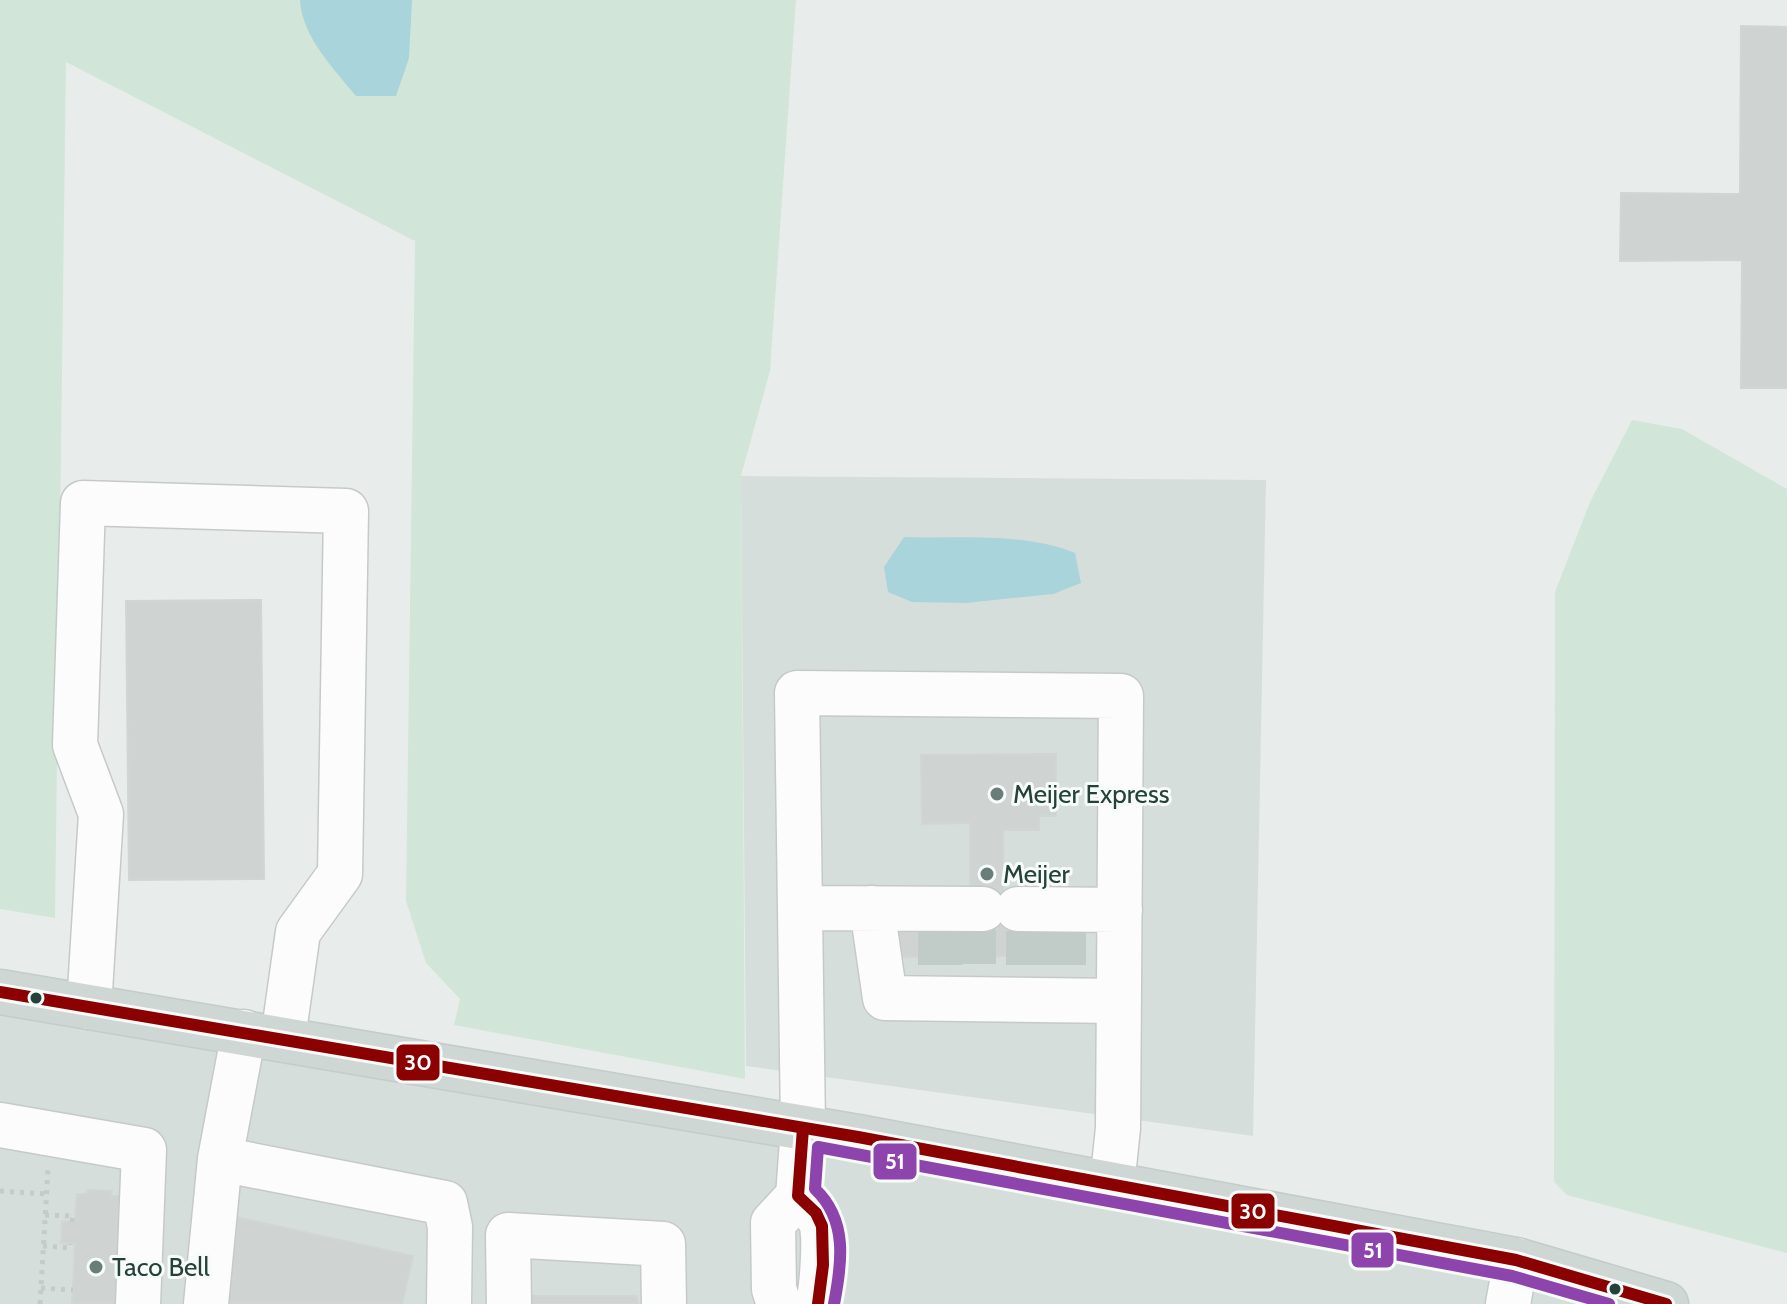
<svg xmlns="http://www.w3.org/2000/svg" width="1787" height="1304" font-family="Cabin,sans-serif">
  <rect width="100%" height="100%" fill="#e8edeb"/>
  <path fill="#d6dedb" d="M741 476 1266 480 1253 1136 746 1066Z
    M0 1003 1170 1206 1618 1304H0Z"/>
  <path fill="#d1e6d8" d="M0 0H796L770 371 741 476 745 1079 454 1025 460 999 426 963 406 901 415 241 66 62 55 918 0 909Z
    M1632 420 1682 429 1787 489V1253L1567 1195 1554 1182 1555 592 1590 502Z"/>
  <path fill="#a9d4db" d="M300 0H412L409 58 396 96H356C334 69 302 37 300 0Z
    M904 537C957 539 1027 532 1075 553L1081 583 1053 594 966 603 912 602 888 592 884 567Z"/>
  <path fill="#cfd4d2" stroke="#d1d6d4" stroke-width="2" d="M1741 26 1787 27V388H1741L1742 260 1620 261 1621 193 1740 194Z
    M261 600 264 879 129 880 126 601Z
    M1056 754V816H1039V830H1003L1004 918H1079V955L893 957 892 919 970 918V823L922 824 921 755Z
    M87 1190 112 1191 111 1196H122L118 1304H72L75 1244 61 1243 62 1221 75 1222 77 1194H87Z
    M236 1217 413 1256 402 1304H222L238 1229 233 1228Z
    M523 1296H637L638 1304H523Z"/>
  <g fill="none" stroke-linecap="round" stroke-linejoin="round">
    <path stroke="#c1cbc8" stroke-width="44" stroke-dasharray="44 22" stroke-linecap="butt" d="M940 930V965
      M974 930V964
      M1064 930V965
      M1028 931V965"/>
    <g stroke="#c5cac8" stroke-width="47">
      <path id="minor" d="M800 908 983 909
        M872 908 885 998 1119 1001
        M1018 909 1120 910
        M89 1007 101 814 75 745 83 503 346 511 340 874 298 932 283 1038
        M0 1125 144 1150 138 1304
        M220 1159 445 1203 450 1227 449 1304
        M798 1196C808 1205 819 1213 822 1226 825 1244 822 1286 818 1304
        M206 1304 220 1159 244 1032
        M509 1304 508 1235 663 1244 664 1304
        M779 1304 774 1289 773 1223 798 1196 803 1128 797 693 1121 696 1118 1128 1112 1185
        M1508 1304 1516 1260"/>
    </g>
    <g stroke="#c3ccc9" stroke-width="47">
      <path id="major" d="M0 992 858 1137 1516 1260 1666 1304"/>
    </g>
    <path stroke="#c3ccca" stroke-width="5" stroke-dasharray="4 6" stroke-linecap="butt" d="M0 1191 46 1194
      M45 1215 73 1216 72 1222
      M43 1246 70 1248V1244
      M41 1288 73 1290
      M40 1304 48 1169"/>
    <use href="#minor" stroke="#fcfcfc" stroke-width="44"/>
    <use href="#major" stroke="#cfd7d5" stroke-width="44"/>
    <g stroke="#f7fbf9" stroke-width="18">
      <path id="bus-1" d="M0 992 858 1137 1516 1260 1666 1304
        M803 1128 798 1196 816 1213 822 1226 823 1265 818 1304"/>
    </g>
    <g stroke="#f7fbf9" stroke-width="18">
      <path id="bus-2" d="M834 1304C842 1263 848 1220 815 1189L818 1147 1512 1276 1609 1304"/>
    </g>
    <use href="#bus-1" stroke="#8b0000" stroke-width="12"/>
    <use href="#bus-2" stroke="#8e44ad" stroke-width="12"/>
  </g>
  <g fill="#697e78" stroke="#f7fbf9" stroke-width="3">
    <circle cx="997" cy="794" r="8"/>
    <circle cx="987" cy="874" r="8"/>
    <circle cx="96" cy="1267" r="8"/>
  </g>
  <g fill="#24423a" stroke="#f7fbf9" stroke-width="3">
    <circle cx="36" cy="998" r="7"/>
    <circle cx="1615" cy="1289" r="7"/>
  </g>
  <g text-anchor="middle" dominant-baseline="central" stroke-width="6" stroke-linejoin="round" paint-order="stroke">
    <g font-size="26" fill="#24423a" stroke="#f7fbf9" text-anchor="start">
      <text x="1013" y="794">Meijer Express</text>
      <text x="1003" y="874">Meijer</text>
      <text x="112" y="1267">Taco Bell</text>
    </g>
  </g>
  <g stroke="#f7fbf9" stroke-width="3">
    <rect x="395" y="1043" width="46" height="39" rx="8" fill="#8b0000"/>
    <rect x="872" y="1142" width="46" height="39" rx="8" fill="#8e44ad"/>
    <rect x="1230" y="1192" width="46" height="38" rx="8" fill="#8b0000"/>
    <rect x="1350" y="1231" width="45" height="38" rx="8" fill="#8e44ad"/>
  </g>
  <g font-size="22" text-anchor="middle" font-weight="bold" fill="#fff">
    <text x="418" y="1070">30</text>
    <text x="895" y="1169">51</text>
    <text x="1253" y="1219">30</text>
    <text x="1373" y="1258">51</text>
  </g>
</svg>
